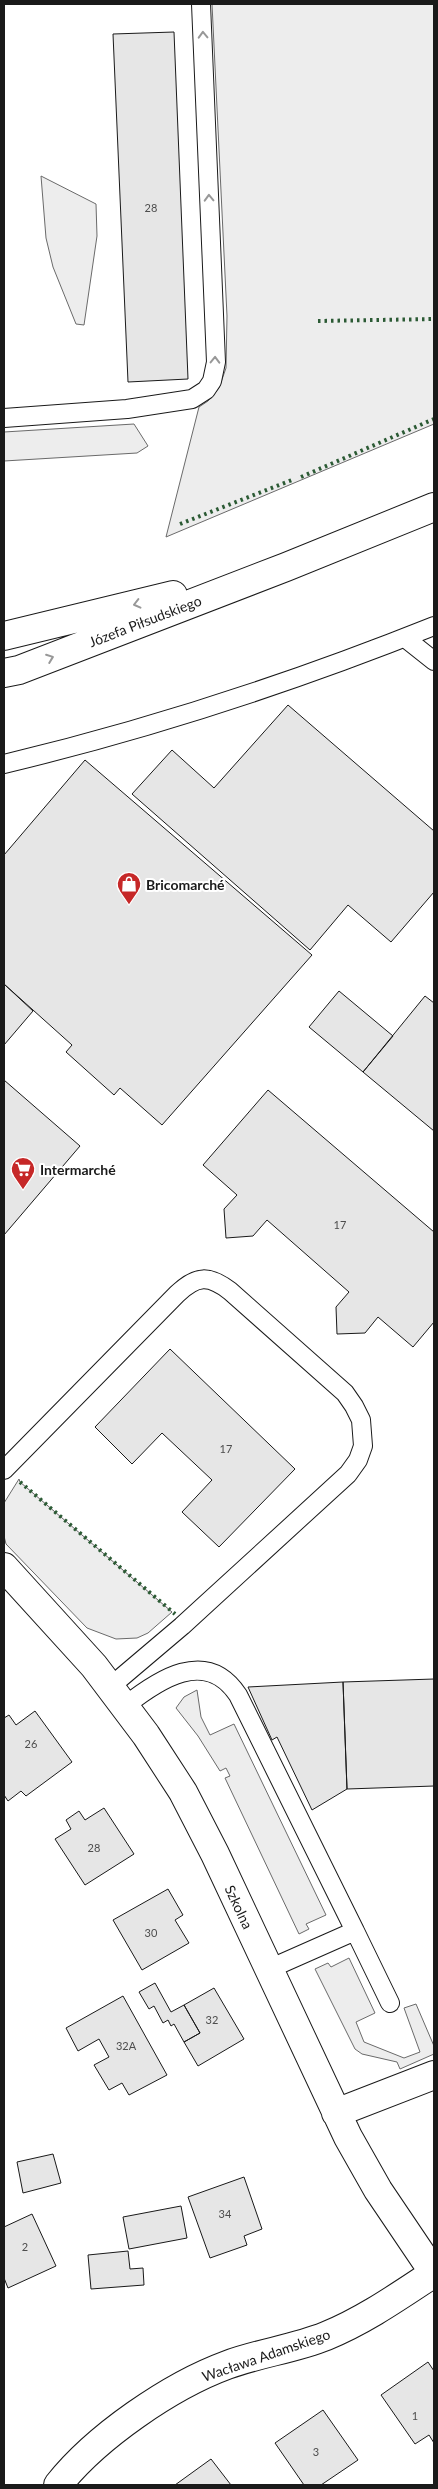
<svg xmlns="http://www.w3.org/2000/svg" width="438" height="2489" font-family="Lato,sans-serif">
  <rect width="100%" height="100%" fill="#fff"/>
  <path fill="#ededed" stroke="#6a6a6a" d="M212 4H434V424L166 537 199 407 208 401 219 388 226 368 227 316Z
    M41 176 96 204 97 236 84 325 76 324 53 267 46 238Z
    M134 424 148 446 137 453 4 461V432Z
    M19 1479 20 1482 172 1612 148 1633 137 1638 116 1639 87 1628 6 1544 4 1536V1503Z
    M197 1690 201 1717 210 1735 234 1724 326 1915 306 1924 309 1929 299 1934 225 1778 230 1776 226 1768 220 1771 198 1736 176 1708 184 1697Z
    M349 1958 375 2013 356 2022 364 2042 404 2058 420 2052 404 2008 416 2004 434 2046V2054L400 2069 397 2062 362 2054 355 2049 315 1969 328 1963 331 1967Z"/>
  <path fill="#e6e6e6" stroke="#1a1a1a" d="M174 32 188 379 128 382 113 34Z
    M288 705 434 831V892L391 942 348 905 310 950 132 794 172 750 214 788Z
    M85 760 312 955 162 1125 120 1088 114 1095 66 1052 72 1045 4 984V855Z
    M4 984 33 1011 4 1045Z
    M339 991 393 1036 363 1072 309 1027Z
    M425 996 434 1003V1131L363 1072Z
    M4 1080 80 1146 4 1235Z
    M268 1090 434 1232V1322L413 1347 378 1317 365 1333 337 1334 336 1307 349 1292 267 1220 253 1236 226 1238 224 1209 237 1195 203 1165Z
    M170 1349 295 1469 219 1547 182 1512 212 1480 162 1433 132 1464 95 1427Z
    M434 1679V1786L347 1789 343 1682Z
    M343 1682 347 1789 312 1810 277 1737 272 1740 248 1687Z
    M35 1711 72 1762 26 1796 21 1791 8 1801 4 1795V1718L9 1715 16 1725Z
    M104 1808 134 1854 85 1885 55 1839 71 1829 66 1820 79 1811 85 1820Z
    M168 1889 183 1915 175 1920 189 1943 142 1970 113 1920Z
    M155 1983 171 2012 184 2005 200 2033 184 2042 174 2024 171 2026 168 2020 163 2023 154 2006 149 2009 139 1992Z
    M214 1988 244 2039 198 2066 184 2042 200 2033 184 2005Z
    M123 1996 167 2075 129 2095 122 2083 109 2090 94 2065 109 2057 99 2039 78 2051 66 2028Z
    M53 2154 61 2183 23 2193 17 2162Z
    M244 2177 262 2229 244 2236 247 2245 210 2258 188 2197Z
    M181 2206 187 2238 129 2249 123 2217Z
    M32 2214 56 2266 8 2288 4 2278V2227Z
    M128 2251 130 2269 143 2268 144 2285 91 2289 88 2255Z
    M428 2362 434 2371V2443L429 2435 415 2444 381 2395Z
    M323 2410 358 2460 321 2485H304L275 2443Z
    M211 2459 231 2485H175Z"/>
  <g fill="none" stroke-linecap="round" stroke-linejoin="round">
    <g stroke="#1a1a1a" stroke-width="20">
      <path id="lane" d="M4 418 127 409 192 399 206 390 212 381 216 362 201 4
        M405 638 434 661
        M4 764C150 729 294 682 434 626
        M4 1470 177 1294C197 1275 209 1275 230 1291L345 1393 354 1406 361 1420 363 1446 358 1460 348 1474 182 1626 110 1687
        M125 1706C158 1680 206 1647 238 1695L355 1931 269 1969
        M355 1931 390 2003"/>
    </g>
    <g stroke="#1a1a1a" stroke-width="30">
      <path id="street" d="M4 1567 94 1666 146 1735 183 1792 215 1854 348 2137 378 2190 434 2273C399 2296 365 2320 326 2336 294 2349 259 2353 227 2365 170 2386 96 2437 58 2485
        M336 2113 434 2075"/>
    </g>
    <g stroke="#1a1a1a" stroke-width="30">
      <path id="secondary" d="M4 636 173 595
        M4 673 19 670 286 567 434 507"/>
    </g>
    <use href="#lane" stroke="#fff" stroke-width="18"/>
    <use href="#street" stroke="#fff" stroke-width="28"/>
    <use href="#secondary" stroke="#fff" stroke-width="28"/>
    <path stroke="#2b5a34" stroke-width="4" stroke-dasharray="2.5 4" stroke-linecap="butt" d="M318 321 434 319
      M301 477 434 419
      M180 524 292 480
      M20 1482 175 1614"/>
  </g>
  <defs><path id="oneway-chevron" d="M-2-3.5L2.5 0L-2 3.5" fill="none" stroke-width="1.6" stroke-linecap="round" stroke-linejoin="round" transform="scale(1.25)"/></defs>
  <g stroke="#989898">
    <use href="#oneway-chevron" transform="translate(203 35) rotate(-92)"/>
    <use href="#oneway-chevron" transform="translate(209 198) rotate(-92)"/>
    <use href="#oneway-chevron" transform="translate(215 360) rotate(-89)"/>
    <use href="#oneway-chevron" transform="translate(137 604) rotate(166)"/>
    <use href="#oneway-chevron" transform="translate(50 658) rotate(-21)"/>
  </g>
  <defs>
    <g id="shop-pin" transform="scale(1.25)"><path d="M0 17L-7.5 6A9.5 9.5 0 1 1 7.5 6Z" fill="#c62828" stroke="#fff"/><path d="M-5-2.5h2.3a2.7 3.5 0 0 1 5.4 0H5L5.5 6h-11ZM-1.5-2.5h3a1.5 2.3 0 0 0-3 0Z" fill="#fff"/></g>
    <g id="supermarket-pin" transform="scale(1.25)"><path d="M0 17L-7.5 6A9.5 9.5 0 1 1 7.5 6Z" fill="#c62828" stroke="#fff"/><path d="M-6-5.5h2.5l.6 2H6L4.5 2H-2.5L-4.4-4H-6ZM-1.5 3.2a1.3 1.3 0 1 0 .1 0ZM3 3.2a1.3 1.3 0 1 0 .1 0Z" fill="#fff"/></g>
  </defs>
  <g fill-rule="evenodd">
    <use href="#shop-pin" x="129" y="884"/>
    <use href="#supermarket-pin" x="23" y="1169"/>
  </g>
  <g text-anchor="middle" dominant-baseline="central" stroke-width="4" stroke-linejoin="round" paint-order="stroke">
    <g font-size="11" fill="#4d4d4d">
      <text x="151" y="207">28</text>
      <text x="340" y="1224">17</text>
      <text x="226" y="1448">17</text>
      <text x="31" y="1743">26</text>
      <text x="94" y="1847">28</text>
      <text x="151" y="1932">30</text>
      <text x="212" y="2019">32</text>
      <text x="126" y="2045">32A</text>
      <text x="225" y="2213">34</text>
      <text x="25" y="2246">2</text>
      <text x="415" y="2415">1</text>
      <text x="316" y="2451">3</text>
    </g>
    <g font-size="14" fill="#1a1a1a" stroke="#fff">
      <text transform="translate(145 621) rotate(-21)">Józefa Piłsudskiego</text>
      <text transform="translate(239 1907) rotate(65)">Szkolna</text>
      <text transform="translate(266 2355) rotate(-19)">Wacława Adamskiego</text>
    </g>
    <g font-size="14" font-weight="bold" fill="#1a1a1a" stroke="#fff" text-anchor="start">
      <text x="146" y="884">Bricomarché</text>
      <text x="40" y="1169">Intermarché</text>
    </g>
  </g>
  <rect width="438" height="2489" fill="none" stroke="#1a1a1a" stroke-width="10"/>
</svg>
